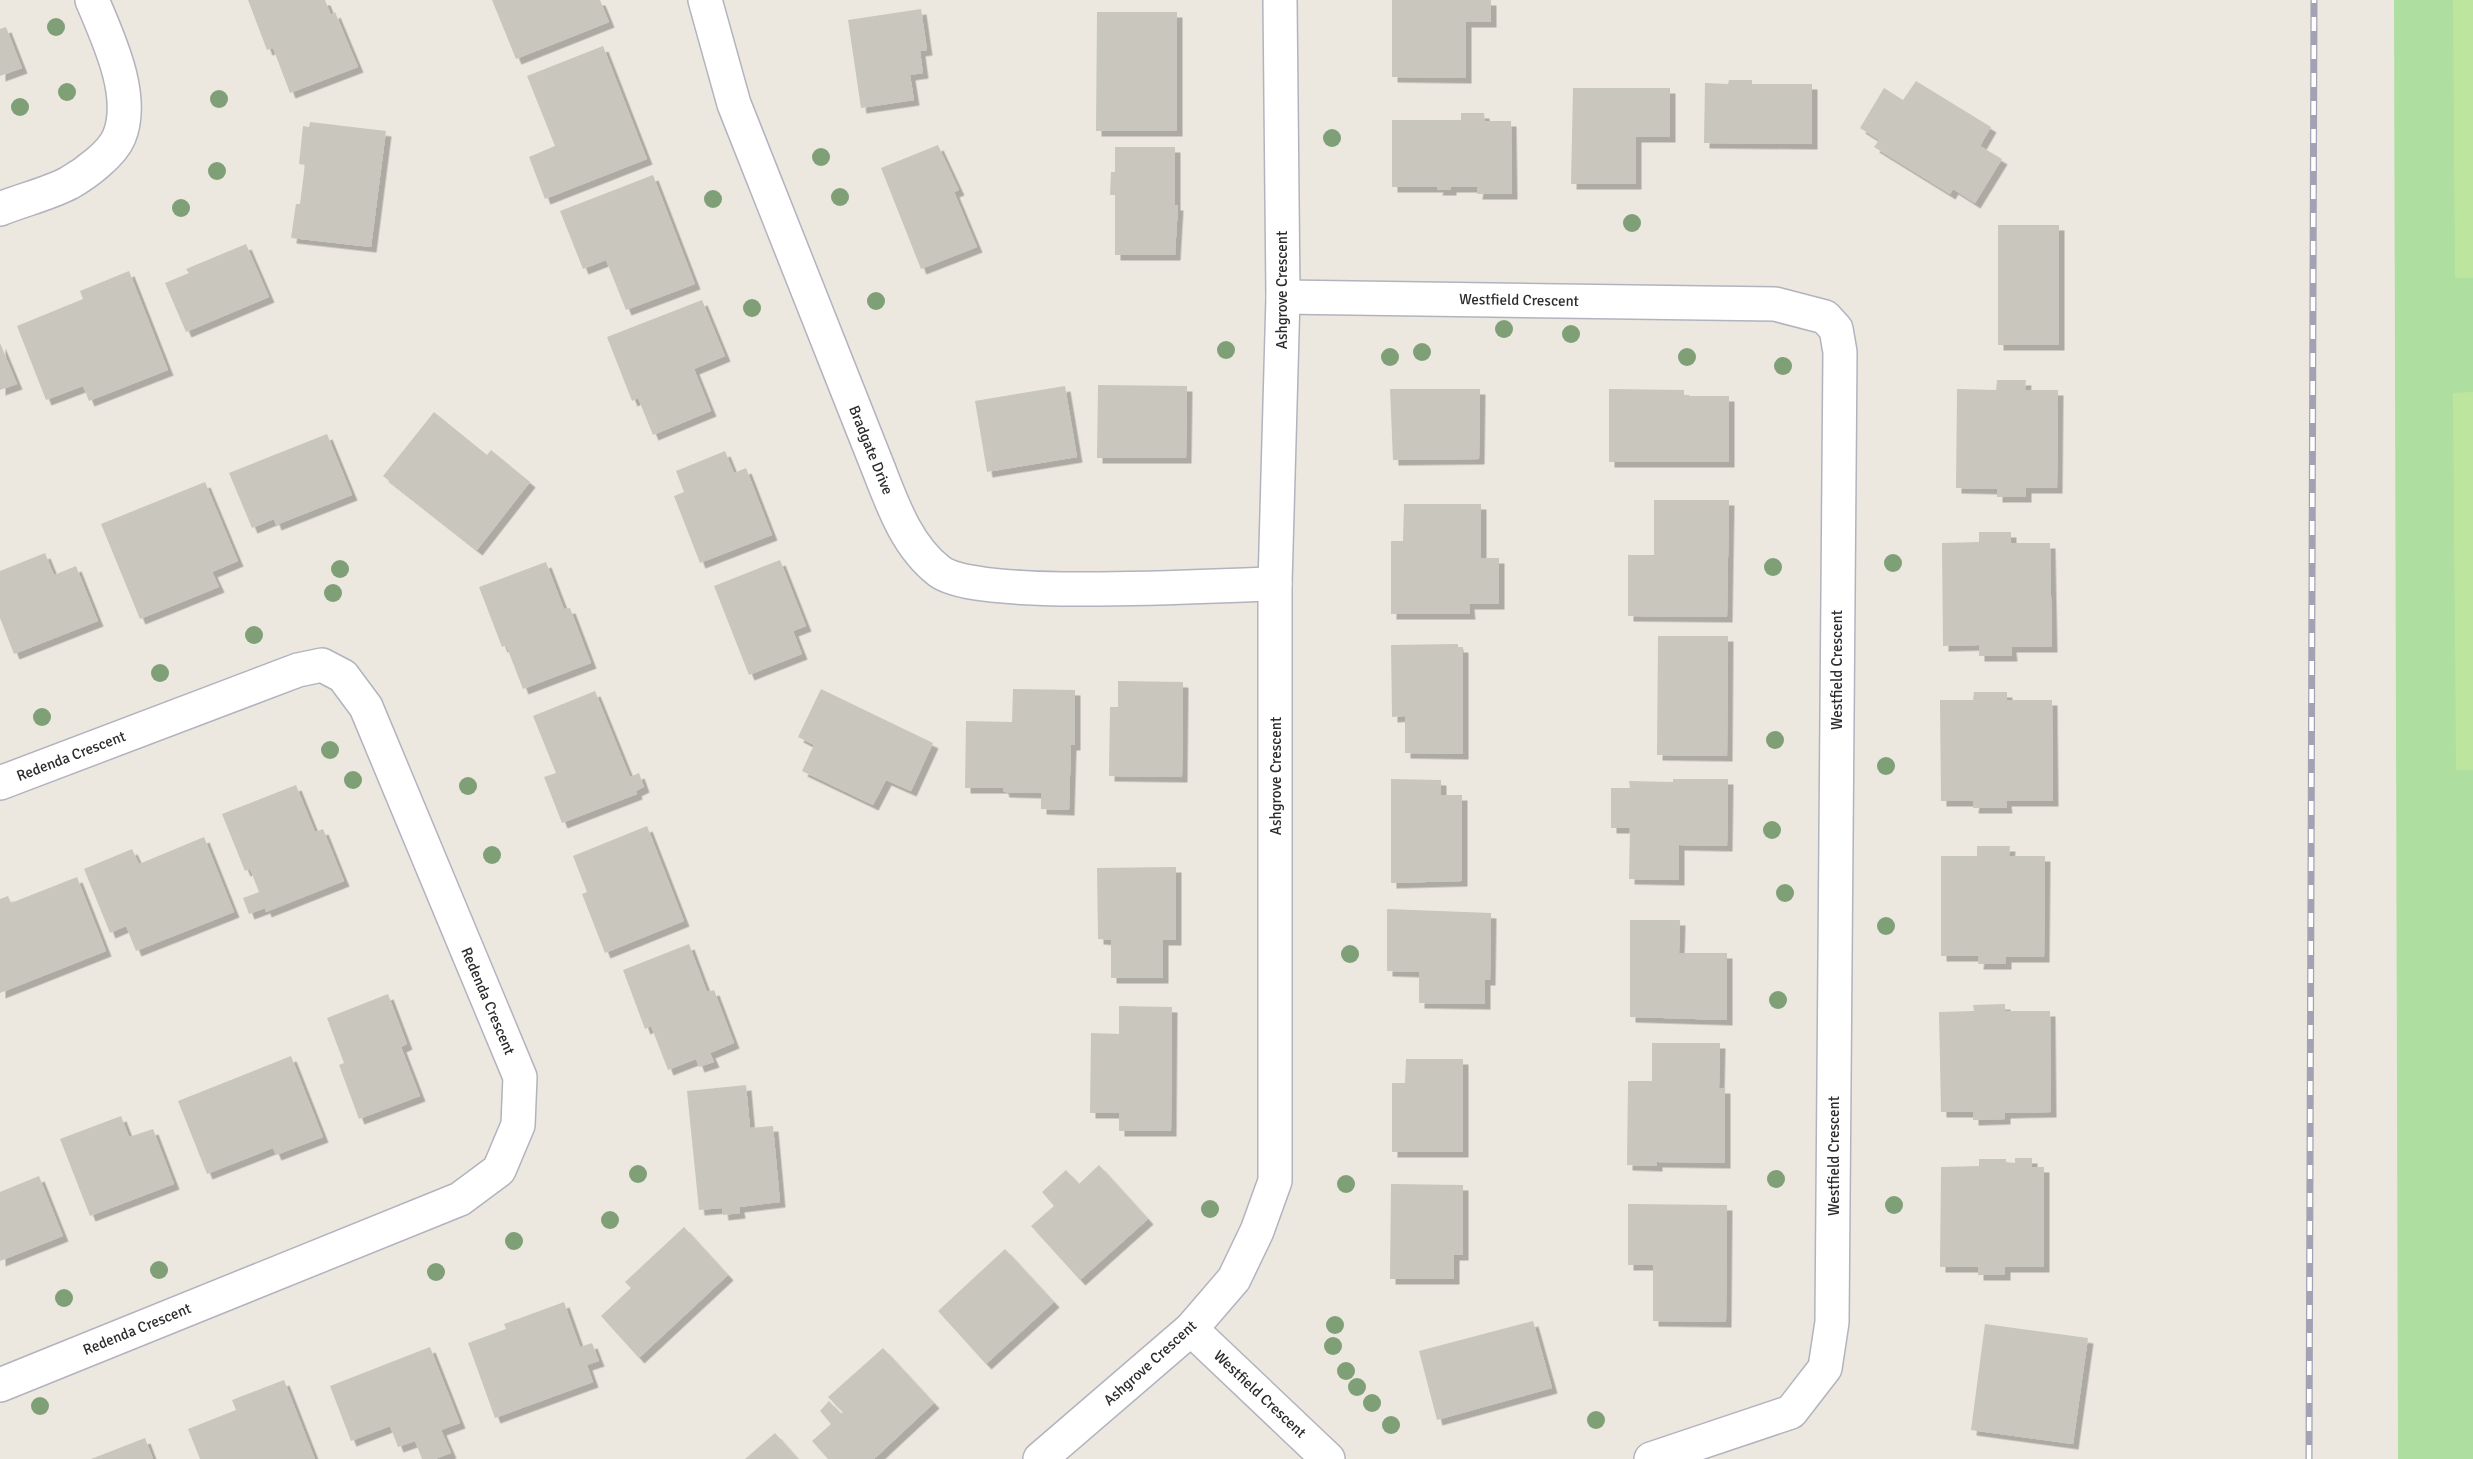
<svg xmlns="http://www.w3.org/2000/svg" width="2473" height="1459" font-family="Signika,sans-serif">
  <defs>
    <filter id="shadow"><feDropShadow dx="5.5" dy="5.5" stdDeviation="0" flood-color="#0004"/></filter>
  </defs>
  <rect width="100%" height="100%" fill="#ece8df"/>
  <path fill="#aedea0" d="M2394 0H2473V1459H2398Z"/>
  <path fill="#bee59d" d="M2453 0H2473V278H2455Z
    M2473 392V770H2456L2453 393Z"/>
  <path fill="#c8c6bd" filter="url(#shadow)" d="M248 0H325L331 15 335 12 358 67 290 93 273 48 267 50Z
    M492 0H600L609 22 516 59Z
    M1392 0H1491V22H1466V78L1392 77Z
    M921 9 927 50 920 51 923 73 910 75 914 100 861 108 848 20Z
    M1097 12H1177V131H1096Z
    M6 27 22 68 0 76V29Z
    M603 46 647 159 545 199 529 157 555 146 527 76Z
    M1729 80H1752V84H1812V144L1704 143 1705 83 1728 84Z
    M1916 81 1991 127 1980 146 2002 159 1975 203 1953 189 1950 194 1874 147 1879 140 1860 128 1884 88 1903 100Z
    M1573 88H1670V137H1636V184H1571Z
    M1461 113H1484L1485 121H1511L1512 194H1477L1478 187H1451V190H1437L1438 187H1392V120H1461Z
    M310 122 386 131 371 247 291 238 296 204H300L305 165 299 164 303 126 309 127Z
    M938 145 959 190 954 192 977 247 921 269 881 168Z
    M1115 147H1175V205H1178L1175 255H1115V195H1110L1111 172H1115Z
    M653 175 695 284 626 310 606 260 583 269 560 211Z
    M1998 225H2059V345H1998Z
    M246 244 269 297 186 332 165 283 189 273 186 269Z
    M129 271 168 370 89 401 83 386 46 400 17 326 83 299 80 291Z
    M702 300 725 356 694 369 711 411 653 435 638 398 632 401 607 337Z
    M0 343 17 384 0 390Z
    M1997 380H2026L2025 390H2058L2057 488H2026V497H1997V489L1956 488 1957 389 1996 390Z
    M1098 385 1187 386 1186 458H1097Z
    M1065 386 1077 457 987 472 975 401Z
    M1390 389H1480L1479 459 1393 460Z
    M1609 389 1684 390V396H1729V462H1609Z
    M434 412 487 455 491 450 530 482 477 550 383 476Z
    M327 434 352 495 276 525 274 519 252 528 229 473Z
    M725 451 734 473 746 468 772 535 700 563 674 496 684 492 676 471Z
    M205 482 238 561 212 572 219 587 140 619 101 524Z
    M1654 500H1729L1727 617 1628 616V555H1654Z
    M1404 504H1481V558H1499V604H1469L1470 614H1391V541H1403Z
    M1979 532H2011V543H2050L2052 647H2011L2012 656H1979V645L1943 646 1942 543 1979 542Z
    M45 553 54 575 76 566 98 621 14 654 0 618V571Z
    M780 560 806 626 793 631 802 654 749 675 714 586Z
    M546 562 564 609 570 608 591 663 523 689 506 645 502 647 479 587Z
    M1658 636H1728L1727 756 1657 755Z
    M1458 644V647H1463V754L1405 753V716L1392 717 1391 645Z
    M1118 681 1183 682 1182 777 1109 776 1110 707H1118Z
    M821 689 933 743 911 791 886 780 873 805 802 771 814 745 798 737Z
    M1013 689 1075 690V745H1071L1069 810 1041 809V793L1004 792 1003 788H965L966 721 1012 722Z
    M595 691 630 777 639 773 644 787 636 791 637 794 562 823 544 777 556 773 533 716Z
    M1974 692H2007V700H2052L2053 801H2006L2007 808H1973L1974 801H1941L1940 700H1973Z
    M1391 779 1441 780V795H1462V881L1391 883Z
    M1673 779H1728L1727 846 1679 845V880L1629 879 1630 828H1611V788H1630L1629 781 1673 782Z
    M296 785 315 832 323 829 344 881 266 912 265 908 249 914 243 898 259 892 250 869 245 871 222 814Z
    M647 826 684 921 605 953 582 894 587 892 573 856Z
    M204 837 234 912 136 951 126 926 110 933 84 869 132 849 139 864Z
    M1977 846H2010L2009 856H2045L2044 957H2006V964H1978L1979 956H1941V856H1977Z
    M1176 867V940H1163V978H1111V940L1098 939 1097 868Z
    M77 877 106 951 0 993V899L8 896 11 903Z
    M1387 909 1491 913 1490 980H1485V1004L1419 1003V972L1387 971Z
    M1630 920H1680L1679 953H1727V1020L1630 1017Z
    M689 944 707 992 714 990 734 1043 710 1053 714 1062 699 1067 696 1059 668 1070 651 1026 645 1029 623 970Z
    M388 994 407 1044 401 1047 420 1096 359 1119 339 1065 344 1063 327 1018Z
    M2005 1004V1011H2050L2051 1112 2005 1113V1119L1973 1120V1112H1941L1939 1012 1974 1011 1973 1005Z
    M1119 1006 1172 1007 1171 1131H1119V1113H1090L1091 1033 1119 1034Z
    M1652 1043H1720L1719 1088H1725V1163L1657 1162V1166L1627 1165 1628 1081H1652Z
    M291 1056 323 1137 276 1155 273 1148 207 1174 178 1101Z
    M1406 1059H1463V1152H1392V1083H1405Z
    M746 1085 750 1128 773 1126 780 1202 739 1207 740 1213 723 1215 722 1208 699 1210 687 1091Z
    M121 1116 129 1137 153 1129 174 1184 90 1216 60 1139Z
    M2015 1158H2032V1167H2044V1267H2005V1275H1978V1267H1940L1941 1167 1979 1166V1159H2006V1162L2015 1163Z
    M1099 1165 1148 1219 1080 1280 1031 1226 1054 1206 1042 1192 1066 1170 1079 1184Z
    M39 1176 63 1236 0 1261V1192Z
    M1391 1184 1463 1185V1255H1454V1279H1390Z
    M1628 1204 1727 1205 1726 1322 1653 1321V1265H1628Z
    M684 1227 728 1275 639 1358 601 1316 631 1288 625 1282Z
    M1005 1249 1054 1302 986 1364 938 1311Z
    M564 1302 580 1347 592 1343 599 1361 587 1365 593 1382 495 1418 468 1343 506 1329 504 1324Z
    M1533 1321 1552 1388 1437 1420 1419 1351Z
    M1985 1324 2088 1338 2073 1444 1971 1430Z
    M430 1347 460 1423 441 1430 451 1453 435 1459H422L415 1441 398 1447 390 1426 351 1441 330 1386Z
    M883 1348 934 1403 874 1459H828L812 1441 831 1424 820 1411 829 1401 841 1414 843 1412 828 1397Z
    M284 1380 315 1459H200L188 1429 236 1410 232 1400Z
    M775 1433 798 1459H745Z
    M145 1438 153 1459H91Z"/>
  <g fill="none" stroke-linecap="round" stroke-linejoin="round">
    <g stroke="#b2b3be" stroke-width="36">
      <path id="minor" d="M705 0 734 104 879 470C893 506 907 546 939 571 977 601 1215 585 1275 584
        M0 209C22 200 48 194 69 183 85 174 112 154 119 137 136 96 108 38 92 0
        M1283 297 1775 304 1825 317 1836 329 1840 352 1832 1322 1825 1368 1791 1412 1651 1459
        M0 783 298 670 322 665 343 676 366 707 520 1077 518 1125 499 1170 460 1199 0 1385
        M1191 1329 1328 1459"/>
    </g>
    <g stroke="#b2b3be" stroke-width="36">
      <path id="tertiary" d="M1040 1459 1191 1329 1234 1279 1257 1231 1275 1181V584L1283 297 1280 0"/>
    </g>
    <use href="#minor" stroke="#fff" stroke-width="33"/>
    <use href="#tertiary" stroke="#fff" stroke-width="33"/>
    <g stroke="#a2a2b4" stroke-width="7">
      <path id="rail" d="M2309 1459 2314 0"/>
    </g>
    <use href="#rail" stroke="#fff" stroke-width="4.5" stroke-dasharray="14" stroke-linecap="butt"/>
  </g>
  <g fill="#7f9f76">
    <circle cx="56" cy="27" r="9"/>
    <circle cx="67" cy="92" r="9"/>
    <circle cx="219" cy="99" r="9"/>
    <circle cx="20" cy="107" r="9"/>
    <circle cx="1332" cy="138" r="9"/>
    <circle cx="821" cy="157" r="9"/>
    <circle cx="217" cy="171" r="9"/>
    <circle cx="840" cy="197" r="9"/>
    <circle cx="713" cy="199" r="9"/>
    <circle cx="181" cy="208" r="9"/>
    <circle cx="1632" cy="223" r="9"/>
    <circle cx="876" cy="301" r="9"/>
    <circle cx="752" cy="308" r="9"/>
    <circle cx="1504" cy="329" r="9"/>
    <circle cx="1571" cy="334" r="9"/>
    <circle cx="1226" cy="350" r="9"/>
    <circle cx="1422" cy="352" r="9"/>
    <circle cx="1390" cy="357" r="9"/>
    <circle cx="1687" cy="357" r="9"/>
    <circle cx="1783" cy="366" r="9"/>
    <circle cx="1893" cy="563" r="9"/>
    <circle cx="1773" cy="567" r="9"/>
    <circle cx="340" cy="569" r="9"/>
    <circle cx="333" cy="593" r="9"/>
    <circle cx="254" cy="635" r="9"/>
    <circle cx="160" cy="673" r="9"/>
    <circle cx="42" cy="717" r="9"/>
    <circle cx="1775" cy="740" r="9"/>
    <circle cx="330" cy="750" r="9"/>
    <circle cx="1886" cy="766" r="9"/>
    <circle cx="353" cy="780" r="9"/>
    <circle cx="468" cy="786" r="9"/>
    <circle cx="1772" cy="830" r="9"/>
    <circle cx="492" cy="855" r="9"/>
    <circle cx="1785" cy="893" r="9"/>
    <circle cx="1886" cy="926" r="9"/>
    <circle cx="1350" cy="954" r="9"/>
    <circle cx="1778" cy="1000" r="9"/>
    <circle cx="638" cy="1174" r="9"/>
    <circle cx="1776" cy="1179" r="9"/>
    <circle cx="1346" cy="1184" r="9"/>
    <circle cx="1894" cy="1205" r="9"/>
    <circle cx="1210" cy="1209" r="9"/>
    <circle cx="610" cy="1220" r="9"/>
    <circle cx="514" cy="1241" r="9"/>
    <circle cx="159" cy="1270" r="9"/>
    <circle cx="436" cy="1272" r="9"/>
    <circle cx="64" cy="1298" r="9"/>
    <circle cx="1335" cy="1325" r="9"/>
    <circle cx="1333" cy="1346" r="9"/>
    <circle cx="1346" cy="1371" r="9"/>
    <circle cx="1357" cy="1387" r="9"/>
    <circle cx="1372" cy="1403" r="9"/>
    <circle cx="40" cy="1406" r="9"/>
    <circle cx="1596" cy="1420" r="9"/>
    <circle cx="1391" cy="1425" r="9"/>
  </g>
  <g text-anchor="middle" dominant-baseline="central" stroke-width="5" stroke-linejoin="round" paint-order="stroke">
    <g font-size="15" fill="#2c2c2c" stroke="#fff">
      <text transform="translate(1282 290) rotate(-90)">Ashgrove Crescent</text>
      <text transform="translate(1519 300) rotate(1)">Westfield Crescent</text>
      <text transform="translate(871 450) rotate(68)">Bradgate Drive</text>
      <text transform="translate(1837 670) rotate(-90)">Westfield Crescent</text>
      <text transform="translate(71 756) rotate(-21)">Redenda Crescent</text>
      <text transform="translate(1276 776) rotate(-90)">Ashgrove Crescent</text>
      <text transform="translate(488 1001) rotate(67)">Redenda Crescent</text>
      <text transform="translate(1834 1156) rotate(-90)">Westfield Crescent</text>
      <text transform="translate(137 1329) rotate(-22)">Redenda Crescent</text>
      <text transform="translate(1150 1363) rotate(-42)">Ashgrove Crescent</text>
      <text transform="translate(1260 1394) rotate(43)">Westfield Crescent</text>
    </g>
  </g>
</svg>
